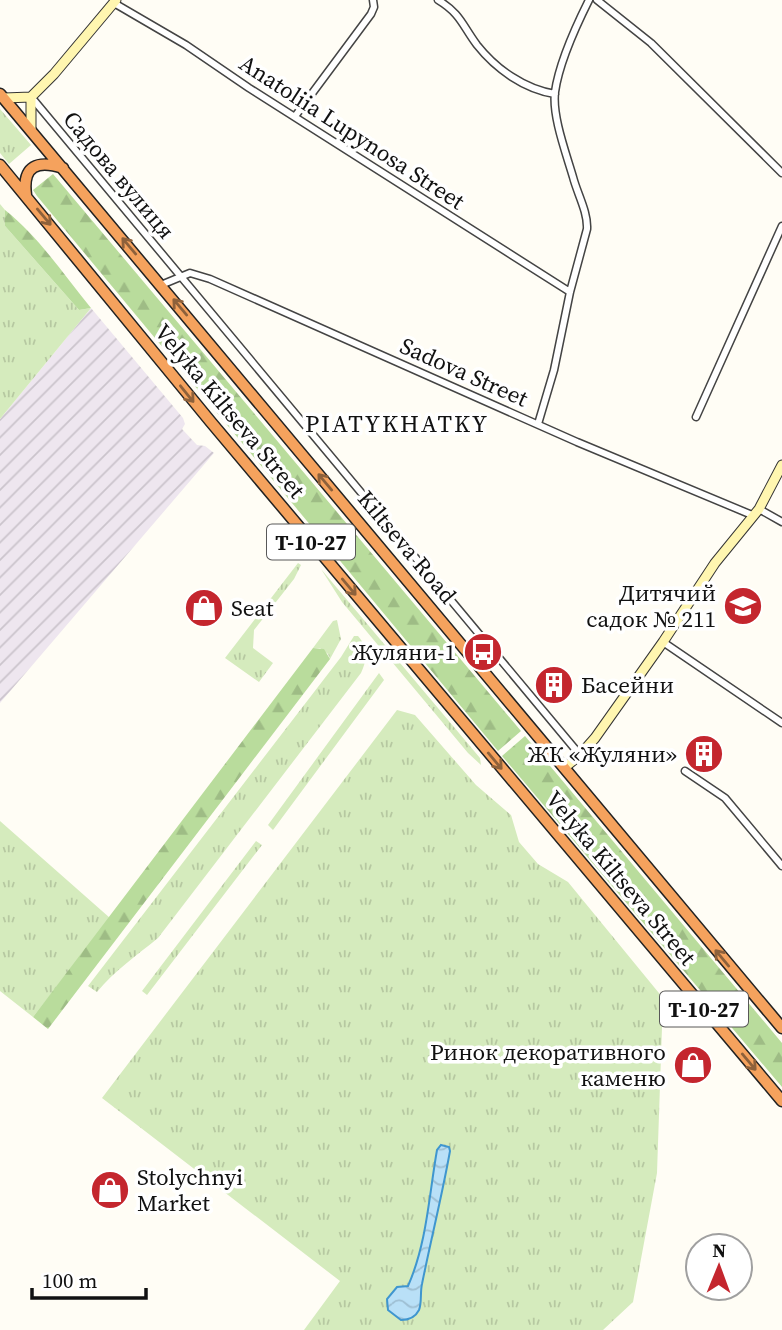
<svg xmlns="http://www.w3.org/2000/svg" width="782" height="1330" font-family="'Source Serif 4',serif">
  <defs>
    <pattern id="industrial-furrows" width="10" height="10" patternUnits="userSpaceOnUse" patternTransform="scale(1.75)"><rect width="10" height="10" fill="#eee6ef"/><path d="M-1 1l2-2M0 10L10 0M9 11l2-2" fill="none" stroke="#cbc4cc"/></pattern>
    <pattern id="grass-tufts" width="24" height="20" patternUnits="userSpaceOnUse" patternTransform="scale(1.75)"><rect width="24" height="20" fill="#d5ebbd"/><path d="M3 7l-1-3M5 7V3M7 7l1-3M15 17l-1-3M17 17v-4M19 17l1-3" fill="none" stroke="#b6c8a1"/></pattern>
    <pattern id="forest-firs" width="22" height="20" patternUnits="userSpaceOnUse" patternTransform="scale(1.75)"><rect width="22" height="20" fill="#b9dc9c"/><path d="M5 1l3.5 6h-7zM16 11l3.5 6h-7z" fill="#9ebc85"/></pattern>
    <pattern id="water-waves" width="16" height="10" patternUnits="userSpaceOnUse" patternTransform="scale(1.75)"><rect width="16" height="10" fill="#b9e0f7"/><path d="M0 5q4-4 8 0t8 0" fill="none" stroke="#9ebfd3"/></pattern>
  </defs>
  <rect width="100%" height="100%" fill="#fffdf5"/>
  <path fill="url(#industrial-furrows)" d="M91 308 183 418 185 424 182 429 197 445 205 446 214 453 0 703V419Z"/>
  <path fill="url(#grass-tufts)" d="M0 109 31 145 9 164 0 153Z
    M0 204 5 210V226L79 310 91 308 0 419Z
    M298 563 301 565 294 579 254 630 253 648 273 663 259 682 225 658Z
    M321 569 480 758 481 765 468 753 342 602Z
    M337 620 341 639 330 659 328 654 320 648H313L333 621Z
    M354 636H358C368 647 367 661 361 673L158 938C136 956 114 971 97 992L88 986 341 657Z
    M379 673 384 680 273 830 268 825Z
    M397 710 415 715 476 785 511 815 519 842 538 864 568 882 663 998 657 1173 633 1302 603 1330H304L340 1281 102 1098Z
    M0 821 110 918 33 1017 0 991Z
    M256 841 262 845 147 995 142 991Z"/>
  <path fill="url(#forest-firs)" d="M53 174 521 731 498 751 37 196 33 190Z
    M5 210C39 237 64 275 91 308L79 310 5 226Z
    M313 648 324 649 330 659 48 1029 33 1017Z
    M525 736 782 1043V1087L502 756Z"/>
  <path fill="url(#water-waves)" stroke="#3f96cf" stroke-width="2" d="M441 1145 449 1147 450 1151C442 1196 431 1239 422 1284 420 1292 422 1303 419 1310 415 1318 408 1320 401 1320L388 1310 387 1299 397 1287 408 1286C427 1243 429 1195 437 1150Z"/>
  <g fill="none" stroke-linecap="round" stroke-linejoin="round">
    <g stroke="#444" stroke-width="9">
      <path id="street" d="M438 0C461 14 462 25 477 45 496 69 524 89 555 94
        M597 0 651 43 782 173
        M114 3 186 45 249 88 570 292
        M32 98 580 755
        M296 115 371 14 374 7 373 0
        M161 285 190 273 210 279 577 442 752 515
        M696 417 782 226
        M538 424 554 370 570 292 587 229C588 212 577 193 573 177 566 153 552 116 555 92 559 63 576 26 589 0
        M759 509 782 522
        M663 642 782 723
        M685 771 725 798 782 866"/>
    </g>
    <g stroke="#333" stroke-width="11">
      <path id="secondary" d="M4 98 31 97
        M31 129V97L54 74 116 0
        M564 768 580 755 595 738 663 642 715 563 759 509 782 465"/>
    </g>
    <g stroke="#222" stroke-width="13">
      <path id="highway" d="M0 94 782 1028
        M0 165 210 421 782 1101
        M26 195C22 165 38 160 63 168"/>
    </g>
    <use href="#street" stroke="#fff" stroke-width="6"/>
    <use href="#secondary" stroke="#fff6b0" stroke-width="9"/>
    <use href="#highway" stroke="#f5a25d" stroke-width="10"/>
  </g>
  <defs><path id="oneway-shaft" d="M-6 0H5M1.5-3L5.5 0L1.5 3" fill="none" stroke-width="1.6" stroke-linecap="round" stroke-linejoin="round" transform="scale(1.75)"/></defs>
  <g stroke="#8e613b">
    <use href="#oneway-shaft" transform="translate(44 217) rotate(50)"/>
    <use href="#oneway-shaft" transform="translate(129 246) rotate(-130)"/>
    <use href="#oneway-shaft" transform="translate(180 307) rotate(-130)"/>
    <use href="#oneway-shaft" transform="translate(187 394) rotate(51)"/>
    <use href="#oneway-shaft" transform="translate(325 482) rotate(-130)"/>
    <use href="#oneway-shaft" transform="translate(349 587) rotate(50)"/>
    <use href="#oneway-shaft" transform="translate(495 761) rotate(50)"/>
    <use href="#oneway-shaft" transform="translate(722 958) rotate(-130)"/>
    <use href="#oneway-shaft" transform="translate(749 1062) rotate(50)"/>
  </g>
  <defs>
    <g id="school-disc" transform="scale(2.0125)"><circle r="9.5" fill="#c4262e" stroke="#fff"/><path d="M0-5L7-2L0 1L-7-2ZM-4 1L0 2.5L4 1V4Q0 6-4 4Z" fill="#fff"/></g>
    <g id="shop-disc" transform="scale(2.0125)"><circle r="9.5" fill="#c4262e" stroke="#fff"/><path d="M-5-2.5h2.3a2.7 3.5 0 0 1 5.4 0H5L5.5 6h-11ZM-1.5-2.5h3a1.5 2.3 0 0 0-3 0Z" fill="#fff"/></g>
    <g id="bus-disc" transform="scale(2.0125)"><circle r="9.5" fill="#c4262e" stroke="#fff"/><path d="M-5-6H5V4H4V6H2V4H-2V6H-4V4H-5ZM-3.5-4V0h7V-4ZM-3.5 1.2v1.5H-2V1.2ZM2 1.2v1.5H3.5V1.2Z" fill="#fff"/></g>
    <g id="building-disc" transform="scale(2.0125)"><circle r="9.5" fill="#c4262e" stroke="#fff"/><path d="M-4-6H4V6H1V3H-1V6H-4ZM-2.5-4.3h1.7v1.8h-1.7ZM.8-4.3h1.7v1.8H.8ZM-2.5-1h1.7V.8h-1.7ZM.8-1h1.7V.8H.8Z" fill="#fff"/></g>
  </defs>
  <g fill-rule="evenodd">
    <use href="#school-disc" x="743" y="606"/>
    <use href="#shop-disc" x="204" y="608"/>
    <use href="#bus-disc" x="483" y="652"/>
    <use href="#building-disc" x="554" y="685"/>
    <use href="#building-disc" x="704" y="754"/>
    <use href="#shop-disc" x="693" y="1065"/>
    <use href="#shop-disc" x="110" y="1190"/>
  </g>
  <g text-anchor="middle" dominant-baseline="central" stroke-width="7" stroke-linejoin="round" paint-order="stroke">
    <g fill="#fff" stroke="#585858" stroke-width="2">
      <rect x="267" y="524.5" width="88" height="35" rx="5"/>
      <rect x="660" y="991.5" width="88" height="35" rx="5"/>
    </g>
    <g font-size="21" font-weight="bold" fill="#111">
      <text x="311" y="542">Т-10-27</text>
      <text x="704" y="1009">Т-10-27</text>
    </g>
    <g font-size="23" fill="#111" stroke="#fff">
      <text transform="translate(352 132) rotate(33)">Anatoliia Lupynosa Street</text>
      <text transform="translate(119 175) rotate(50)">Садова вулиця</text>
      <text transform="translate(464 372) rotate(24)">Sadova Street</text>
      <text transform="translate(230 411) rotate(50)">Velyka Kiltseva Street</text>
      <text transform="translate(407 547) rotate(50)">Kiltseva Road</text>
      <text transform="translate(621 878) rotate(50)">Velyka Kiltseva Street</text>
    </g>
    <g font-size="23" fill="#111" stroke="#fff" text-anchor="end">
      <text x="716" y="593">Дитячий<tspan x="716" dy="26">садок № 211</tspan></text>
      <text x="231" y="608" text-anchor="start">Seat</text>
      <text x="456" y="652">Жуляни-1</text>
      <text x="581" y="685" text-anchor="start">Басейни</text>
      <text x="677" y="754">ЖК «Жуляни»</text>
      <text x="666" y="1052">Ринок декоративного<tspan x="666" dy="26">каменю</tspan></text>
      <text x="137" y="1177" text-anchor="start">Stolychnyi<tspan x="137" dy="26">Market</tspan></text>
    </g>
    <g font-size="24" letter-spacing="2" fill="#111" stroke="#fff">
      <text x="397" y="423">PIATYKHATKY</text>
    </g>
  </g>
  <g transform="translate(719 1267) rotate(1)"><circle r="33" fill="#ffffff" stroke="#a0a0a0" stroke-width="2"/>
  <path d="M0-5L12 26L0 18L-12 26Z" fill="#c4262e"/>
  <text y="-10" font-size="19" font-weight="bold" text-anchor="middle" fill="#111111">N</text>
  </g>
  <path d="M32 1288v10h114v-10" fill="none" stroke="#111111" stroke-width="3.5"/>
  <text x="42" y="1288" font-size="21" fill="#111111" stroke="#ffffff" stroke-width="5" paint-order="stroke">100 m</text>
</svg>
